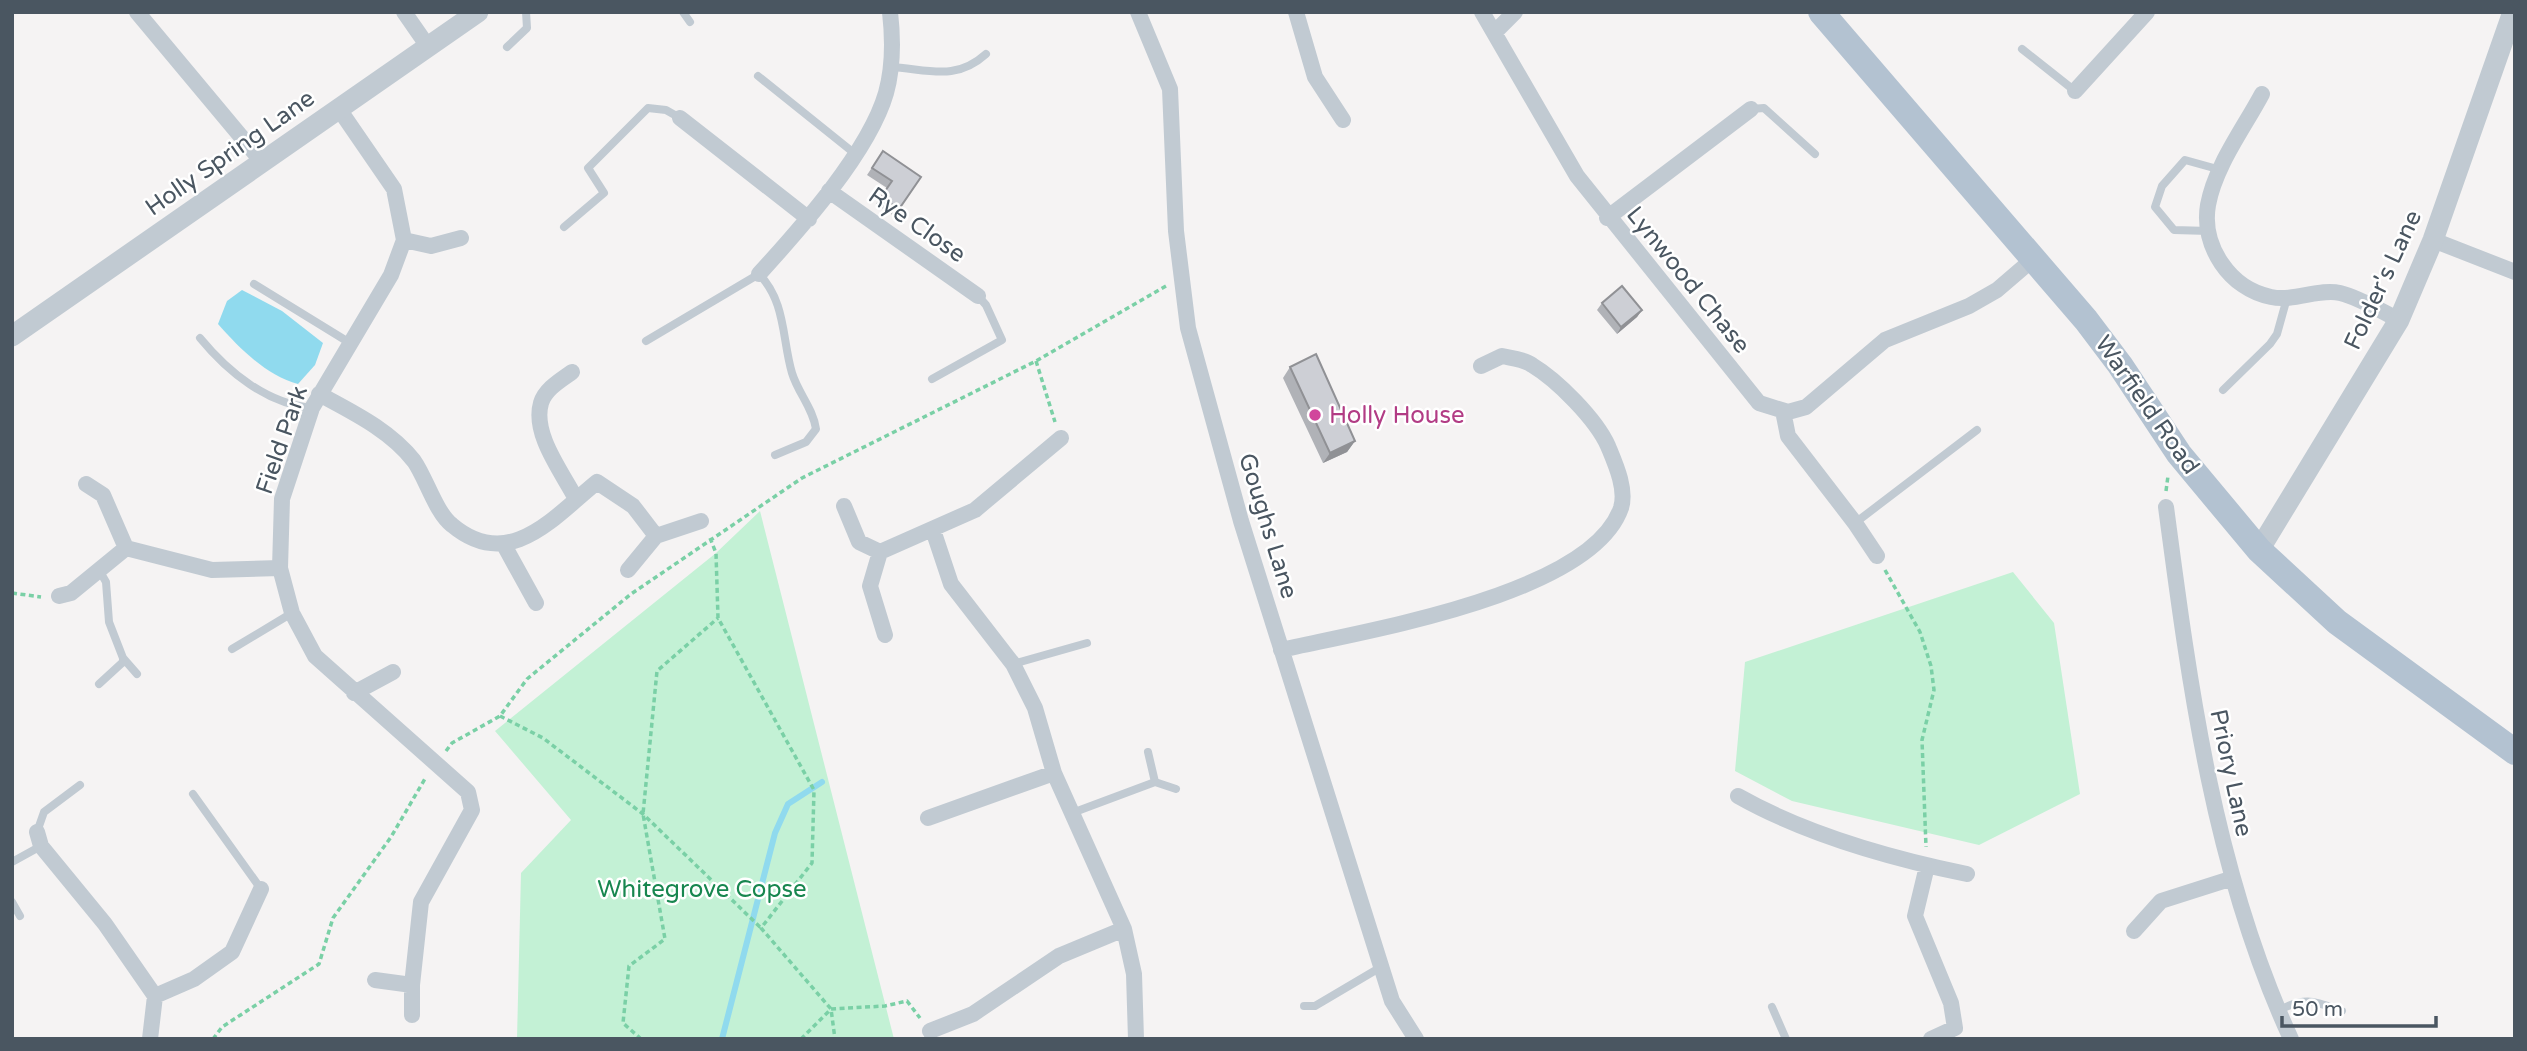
<svg xmlns="http://www.w3.org/2000/svg" width="2527" height="1051" font-family="'Varela Round',sans-serif">
  <rect width="100%" height="100%" fill="#f5f3f3"/>
  <path fill="#c3f1d5" d="M760 511 894 1039H517L521 873 571 820 495 731 716 553Z
    M2013 572 2054 623 2080 794 1979 845 1792 801 1735 771 1745 662Z"/>
  <path fill="#90daee" d="M242 290 282 311 323 343 315 365 298 384C267 376 239 348 218 324L227 301Z"/>
  <g fill="none" stroke-linecap="round" stroke-linejoin="round">
    <path stroke="#90daee" stroke-width="6" d="M722 1039 775 833 788 804 822 782"/>
    <path stroke="#7ad0a6" stroke-width="3.5" stroke-dasharray="5 3.5" stroke-linecap="butt" d="M1036 361 1055 422
      M2166 491 2168 476
      M710 538 716 553 718 618 814 790 812 863 761 928 831 1009 835 1039
      M1885 570 1920 632 1931 666 1934 690 1922 740 1926 847
      M12 593 41 597
      M500 716 543 738 643 814 761 928
      M446 751 452 743 500 716 527 679 631 594 802 478 1036 361 1166 286
      M213 1039 222 1027 319 964 333 918 391 837 426 777
      M641 1039 623 1023 629 966 665 939 643 814 657 671 718 618
      M801 1039 831 1009 885 1006 907 1001 920 1018"/>
    <path stroke="#c1cad2" stroke-width="8" d="M683 12 690 22
      M507 47 527 28 526 12
      M2022 49 2075 91
      M890 67C928 69 955 82 986 54
      M758 76 854 153
      M1751 109 1764 108 1815 154
      M564 227 604 193 588 168 648 108 666 110 680 118
      M2209 231 2174 230 2155 207 2162 186 2185 160 2221 170
      M254 284 350 343
      M200 338C228 372 267 404 312 408
      M646 341 759 274C786 302 782 339 792 373 798 393 813 408 816 429L806 442 775 455
      M932 379 1002 340 986 305 978 296
      M2223 390 2270 344 2277 334 2287 298
      M1855 523 1977 430
      M232 649 292 613
      M123 658 137 674
      M1013 664 1087 643
      M99 684 123 662V658L109 622 106 582 99 570
      M1148 752 1155 782
      M193 794 261 889
      M1072 813 1155 782 1176 789
      M37 832 44 812 80 785
      M12 862 41 846
      M12 902 20 916
      M1304 1006H1315L1381 967
      M1772 1007 1786 1039
      M2278 1011C2305 996 2314 1001 2342 1011"/>
    <path stroke="#c1cad2" stroke-width="16" d="M137 12 263 163
      M404 12 429 48
      M1138 12 1170 89 1176 231 1188 328 1241 521 1392 1001 1416 1039
      M1296 12 1315 77 1343 120
      M1482 12 1577 176 1759 403 1788 412 1806 407 1885 340 1969 306 1997 290 2032 260
      M1495 32 1515 12
      M2075 91 2147 12
      M2262 94C2244 128 2215 166 2208 205 2201 246 2230 289 2271 297 2294 302 2319 288 2340 293 2360 298 2381 311 2399 320
      M339 109 394 189 404 240 391 275 312 408 282 499 280 568 292 613 315 656 468 792 472 810 421 902 412 985V1015
      M680 118 809 219
      M829 191 978 296
      M1607 218 1751 109
      M404 240 431 246 461 238
      M2433 240 2515 272
      M759 274C800 229 869 152 886 93 893 68 893 38 890 12
      M572 372C561 380 545 389 541 403 532 434 562 472 576 499
      M319 394C352 412 390 430 414 461 426 478 436 513 452 525 509 573 554 517 597 482L633 506 656 536 701 521
      M1783 411 1788 436 1855 523 1877 556
      M86 484 103 495 126 548
      M844 506 859 542 880 552
      M2166 507C2190 689 2214 871 2291 1039
      M933 530 951 584 1013 664 1035 708 1054 773 1124 929 1134 974 1136 1039
      M504 545 536 603
      M126 548 212 570 280 568
      M628 570 656 536
      M59 596 71 593 126 548
      M885 635 870 586 880 552 975 510 1061 438
      M1281 650C1363 631 1591 595 1621 508 1627 489 1615 463 1608 446 1596 419 1557 380 1532 365 1524 359 1511 358 1502 356L1481 366
      M354 693 393 672
      M1738 796C1807 835 1889 858 1967 874
      M928 818 1054 773
      M37 832 41 846 105 924 155 996 150 1039
      M1927 866 1915 916 1951 1003 1955 1028 1931 1039
      M2134 931 2161 901 2230 879
      M375 980 412 985
      M155 996 194 979 232 952 261 889
      M930 1031 973 1014 1059 956 1124 929"/>
    <path stroke="#c1cad2" stroke-width="21" d="M12 336 478 12
      M2259 550 2399 320 2433 240 2513 12"/>
    <path stroke="#b3c2d1" stroke-width="26" d="M1821 12 2086 320 2120 365 2179 454 2259 550 2337 622 2515 752"/>
  </g>
  <path fill="#b0b2b7" d="M883 151 921 177 894 216 876 204 887 188 867 175Z
    M1602 303 1642 310 1637 317 1617 334 1597 310Z
    M1290 367 1355 441 1347 452 1323 463 1283 378Z"/>
  <path fill="#909195" d="M1642 310 1637 317 1617 334 1621 327Z
    M1355 441 1347 452 1323 463 1330 453Z"/>
  <path fill="#cdcfd5" stroke="#909195" stroke-width="2" d="M883 151 921 177 899 209 881 197 892 181 872 168Z
    M1622 286 1642 310 1621 327 1602 303Z
    M1316 354 1355 441 1330 453 1290 367Z"/>
  <circle fill="#d1479c" stroke="#fff" stroke-width="2.5" cx="1315" cy="415" r="7"/>
  <g text-anchor="middle" dominant-baseline="central" stroke-width="5" stroke-linejoin="round" paint-order="stroke">
    <g font-size="24" fill="#4a5661" stroke="#fff">
      <text transform="translate(230 153) rotate(-35)">Holly Spring Lane</text>
      <text transform="translate(917 225) rotate(35)">Rye Close</text>
      <text transform="translate(1688 280) rotate(51)">Lynwood Chase</text>
      <text transform="translate(2383 280) rotate(-65)">Folder's Lane</text>
      <text transform="translate(2147 405) rotate(55)">Warfield Road</text>
      <text transform="translate(282 440) rotate(-71)">Field Park</text>
      <text transform="translate(1268 526) rotate(73)">Goughs Lane</text>
      <text transform="translate(2231 773) rotate(78)">Priory Lane</text>
    </g>
    <g font-size="24" fill="#b23c85" stroke="#fff" text-anchor="start">
      <text x="1329" y="415">Holly House</text>
    </g>
    <g font-size="24" fill="#17864f" stroke="#fff">
      <text x="702" y="889">Whitegrove Copse</text>
    </g>
  </g>
  <rect width="2527" height="1051" fill="none" stroke="#4a5661" stroke-width="28"/>
  <path d="M2282 1016v10h154v-10" fill="none" stroke="#4a5661" stroke-width="3.5"/>
  <text x="2292" y="1016" font-size="21" fill="#4a5661" stroke="#ffffff" stroke-width="5" paint-order="stroke">50 m</text>
</svg>
